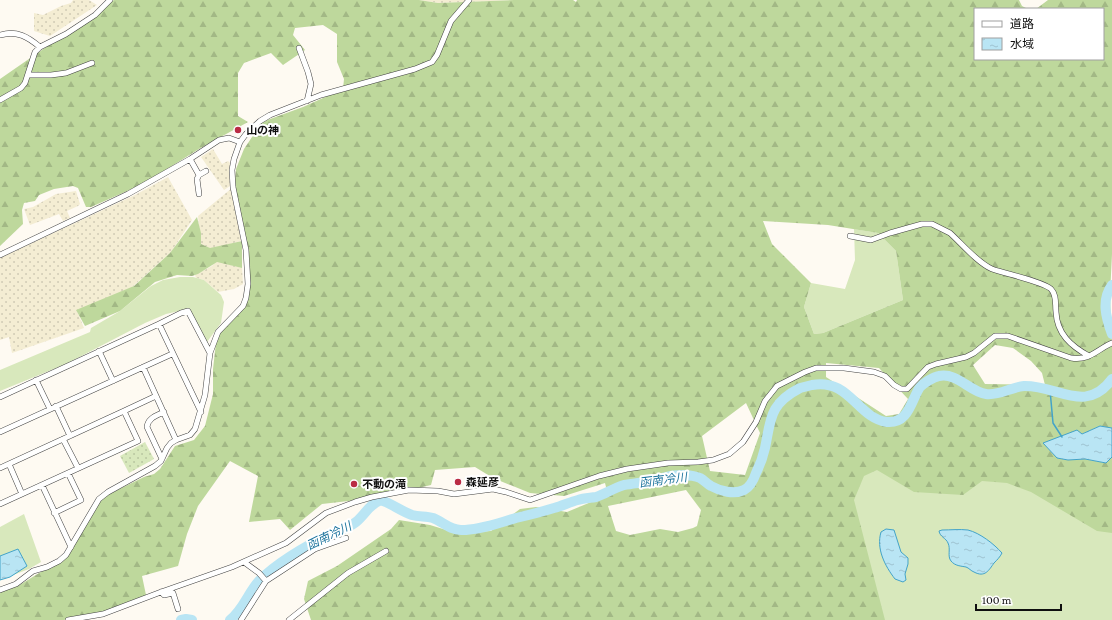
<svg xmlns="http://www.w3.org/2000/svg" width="1112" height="620" font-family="'Crimson Pro','Noto Sans JP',serif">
  <defs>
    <pattern id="farmland-dots" width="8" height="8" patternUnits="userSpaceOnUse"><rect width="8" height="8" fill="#f4edd3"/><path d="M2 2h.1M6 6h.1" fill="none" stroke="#d0cab4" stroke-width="1.8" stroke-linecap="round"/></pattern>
    <pattern id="forest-firs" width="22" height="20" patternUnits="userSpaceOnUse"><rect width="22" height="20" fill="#bed89c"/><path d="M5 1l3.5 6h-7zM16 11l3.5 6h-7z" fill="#a2b885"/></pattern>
    <pattern id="park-dots" width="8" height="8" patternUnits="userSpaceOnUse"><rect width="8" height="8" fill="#d8e8bc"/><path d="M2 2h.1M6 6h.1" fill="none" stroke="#b8c6a0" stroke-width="1.8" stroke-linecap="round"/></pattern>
    <pattern id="water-ripples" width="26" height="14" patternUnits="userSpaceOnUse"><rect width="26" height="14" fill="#b9e5f4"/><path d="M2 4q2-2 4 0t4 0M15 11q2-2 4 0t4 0" fill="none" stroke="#9ec3d0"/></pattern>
  </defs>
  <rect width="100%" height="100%" fill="#fefaf2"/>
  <path fill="url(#farmland-dots)" d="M73 0H89L97 5 50 36 34 31V13L43 15 61 6 71 3Z
    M419 0H514L438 3Z
    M213 149 222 164 228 161 230 163 229 173 230 186 224 190 201 157Z
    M168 177 192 220 171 252 131 288 77 311 84 328 12 353 9 337 0 340V258L135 195Z
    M232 188 241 241 211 249 201 244 198 216Z
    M76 191 80 204 78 206 67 211 70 218 63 221 59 214 30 225 24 209 33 207 56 194Z
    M216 261 242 268 243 284 234 289 218 292 204 280 196 278 195 275 212 266Z"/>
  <path fill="#d8e8bc" d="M854 229 878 233 896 251 903 300 823 333 814 334 804 307 811 283 845 289 855 260Z
    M180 277H193L204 280 221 295 224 302 221 323 207 342 188 309 166 314 145 323 66 364 0 391V370L90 332 91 328 120 311 151 286 163 280Z
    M855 466 1112 471V620H865L849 576Z
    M24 514 41 562 29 569 0 580V527Z"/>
  <path fill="url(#forest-firs)" fill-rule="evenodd" d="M114 0H419L438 3 514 0H573L576 2 577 0H1019L1022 6 1028 9H975V59H1103V9H1036L1048 0H1112V254L1110 295 1111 330H1112V428L1100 426 1082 434 1043 443 1057 458 1068 460 1085 459 1106 463 1112 457V533L1097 531 1031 492 1007 483 982 481 963 495 914 492 877 470 864 476 854 500 885 620H311L304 599 308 581 337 566 391 529 399 520 430 525 456 533 491 531 520 509 536 507 567 512 608 495 605 483 564 496 530 493 493 478 475 467 435 470 431 485 375 498 322 504 290 530 280 519 249 522 258 476 230 461 198 506 187 534 178 566 142 576 146 595 105 611 64 620H0V590L18 586 44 570 52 568 65 556 99 499 144 477 154 474 160 469 175 446 194 440 205 426 213 394V369L217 334 248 296 243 238 234 194 236 169 244 149 262 122 303 107 343 89 344 79 337 62V34L323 25 295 28 293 35 305 50 283 65 271 53 244 63 238 73V116L248 122 199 149 143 184 91 207H86L78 188 73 186 54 189 39 195 35 201 24 203 22 210 23 224 0 246V79ZM763 221 828 225 878 233 896 251 903 300 823 333 814 334 804 307 811 283 772 244ZM995 345 1013 348 1031 361 1042 373 1045 385 985 384 973 365ZM826 363 879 368 908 399 899 414 886 416 826 377ZM746 403 760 433 745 475 710 471 702 436ZM686 490 701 510 697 526 693 528 678 532 660 529 630 535 616 531 608 506Z
    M197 217 201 233V244L210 248 242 241V268L217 262 198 274 192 276 177 275 155 282 120 311 85 326 76 310 134 286 170 253Z"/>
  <path fill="url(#park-dots)" d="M145 442 154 459 129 473 120 456Z"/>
  <path fill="url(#water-ripples)" stroke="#43a3c8" d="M1100 426 1112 428V457L1106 463 1085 459 1068 460 1057 458 1043 443 1077 430 1082 434Z
    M886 529 894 530 901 552 908 558V564L905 574 906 580 903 582 895 579C885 566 876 549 881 532Z
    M942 530C950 530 960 529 968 530 980 533 994 544 1002 553 1000 557 997 560 994 563 989 570 985 578 974 572 971 571 969 568 966 567 961 566 955 566 951 561 947 556 951 549 948 543 946 538 940 537 939 531Z
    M18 549 27 566 10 577 0 580V556Z"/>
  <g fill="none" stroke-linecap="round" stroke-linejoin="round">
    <path stroke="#43a3c8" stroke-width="1.5" d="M1050 390 1053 423 1062 437"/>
    <path stroke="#b9e5f4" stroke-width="10" d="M1112 285C1101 300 1106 318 1112 334
      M181 620 186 619 192 620
      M230 620C243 610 248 593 259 581 274 565 305 546 325 537 335 532 347 529 356 522 365 515 369 504 381 500 392 504 401 511 412 515 419 517 426 516 433 518 443 522 450 530 461 530 480 530 498 523 516 518 529 515 541 512 554 508 562 506 570 502 578 500 584 498 590 498 596 497 605 494 614 488 624 485 630 484 638 483 645 482 653 480 662 478 670 476 680 475 691 474 700 478 704 480 707 484 711 486 720 491 734 495 744 490 750 487 754 479 756 473 760 465 763 457 765 448 771 419 769 404 800 388 804 387 808 386 812 385 850 378 857 418 887 422 909 424 911 400 920 387 924 383 933 377 939 376 957 372 970 392 986 394 999 396 1011 387 1024 386 1057 385 1086 415 1112 379"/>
    <g stroke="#424242" stroke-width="6">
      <path id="street" d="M0 35C17 30 28 37 40 47
        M299 48 308 72 311 84 307 101
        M28 75H51L66 73 92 63
        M0 100 21 88 25 83 35 52 40 47 66 34 95 15 110 0
        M190 159 199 175 197 179 199 194
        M199 175 206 171
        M850 236 871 240 890 233 922 224H932L950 233C962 244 978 263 992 269 1006 274 1042 281 1051 289 1057 295 1055 304 1056 312 1057 334 1071 346 1089 356
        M0 255 128 194 190 159 219 140 229 138 240 142
        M159 324 201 412
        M99 351 113 381
        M143 367 176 440
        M36 380 50 409
        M0 397 159 324 181 313 188 311 210 353
        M56 406 70 436
        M0 432 172 354
        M63 439 78 468
        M162 459 147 427C148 418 156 416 164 412
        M9 464 22 494
        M0 468 124 411
        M42 485 71 547
        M0 504 138 441 124 411 156 396
        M54 513 81 500 68 473
        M244 562 259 573 266 581
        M0 590 16 584 33 571 47 567 59 561 66 555 99 499 108 492 155 466 161 461 167 448 171 443 176 440 190 435 195 429 205 395 210 353 218 332 243 306 246 298 248 284 246 250 233 187 232 170 234 159 240 142 246 134 260 121 270 115 321 95 415 69 432 62 437 55 451 21 469 0
        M161 592 164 595 173 593 178 609
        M68 620 103 614 161 592 232 567 286 543 326 513 355 502 372 497 409 490 438 491 454 494 493 489 506 492 530 500 599 476 627 469 668 463 698 462 713 460 729 454 743 442 756 422 765 401 777 386 805 372 816 368H844L874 372 885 376 894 385 901 389H907L928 367 936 364 966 357 974 353 995 336H1008L1071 358C1090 361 1096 350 1112 343
        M241 620 266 581 315 549 346 538
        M289 620 348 573 386 551"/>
    </g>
    <use href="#street" stroke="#fff" stroke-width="5"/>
  </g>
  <g fill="#ba2c44" stroke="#fff" stroke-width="1.5">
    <circle cx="238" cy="130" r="4"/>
    <circle cx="458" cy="482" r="4"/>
    <circle cx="354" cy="484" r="4"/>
  </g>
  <g text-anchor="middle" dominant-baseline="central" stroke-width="4" stroke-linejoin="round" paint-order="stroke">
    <g font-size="11" font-weight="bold" fill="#0f0f0f" stroke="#fff" text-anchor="start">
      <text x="246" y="130">山の神</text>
      <text x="466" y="482">森延彦</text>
      <text x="362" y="484">不動の滝</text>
    </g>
    <g font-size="12" font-style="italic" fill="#1d749d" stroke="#fff">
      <text transform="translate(663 480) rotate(-7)">函南冷川</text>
      <text transform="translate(329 536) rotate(-26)">函南冷川</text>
    </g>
  </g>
  <rect x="974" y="8" width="130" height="52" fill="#ffffff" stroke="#9f9f9f"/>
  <rect x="982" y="21" width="20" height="6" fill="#ffffff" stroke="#9f9f9f"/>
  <text x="1010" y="28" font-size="12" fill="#0f0f0f">道路</text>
  <rect x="982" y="38" width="20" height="12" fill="url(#water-ripples)" stroke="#9f9f9f"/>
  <text x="1010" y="48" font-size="12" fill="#0f0f0f">水域</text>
  <path d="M976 604v6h85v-6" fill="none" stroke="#0f0f0f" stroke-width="2"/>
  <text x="982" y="604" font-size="12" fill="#0f0f0f" stroke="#ffffff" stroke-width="3" paint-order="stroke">100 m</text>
</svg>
